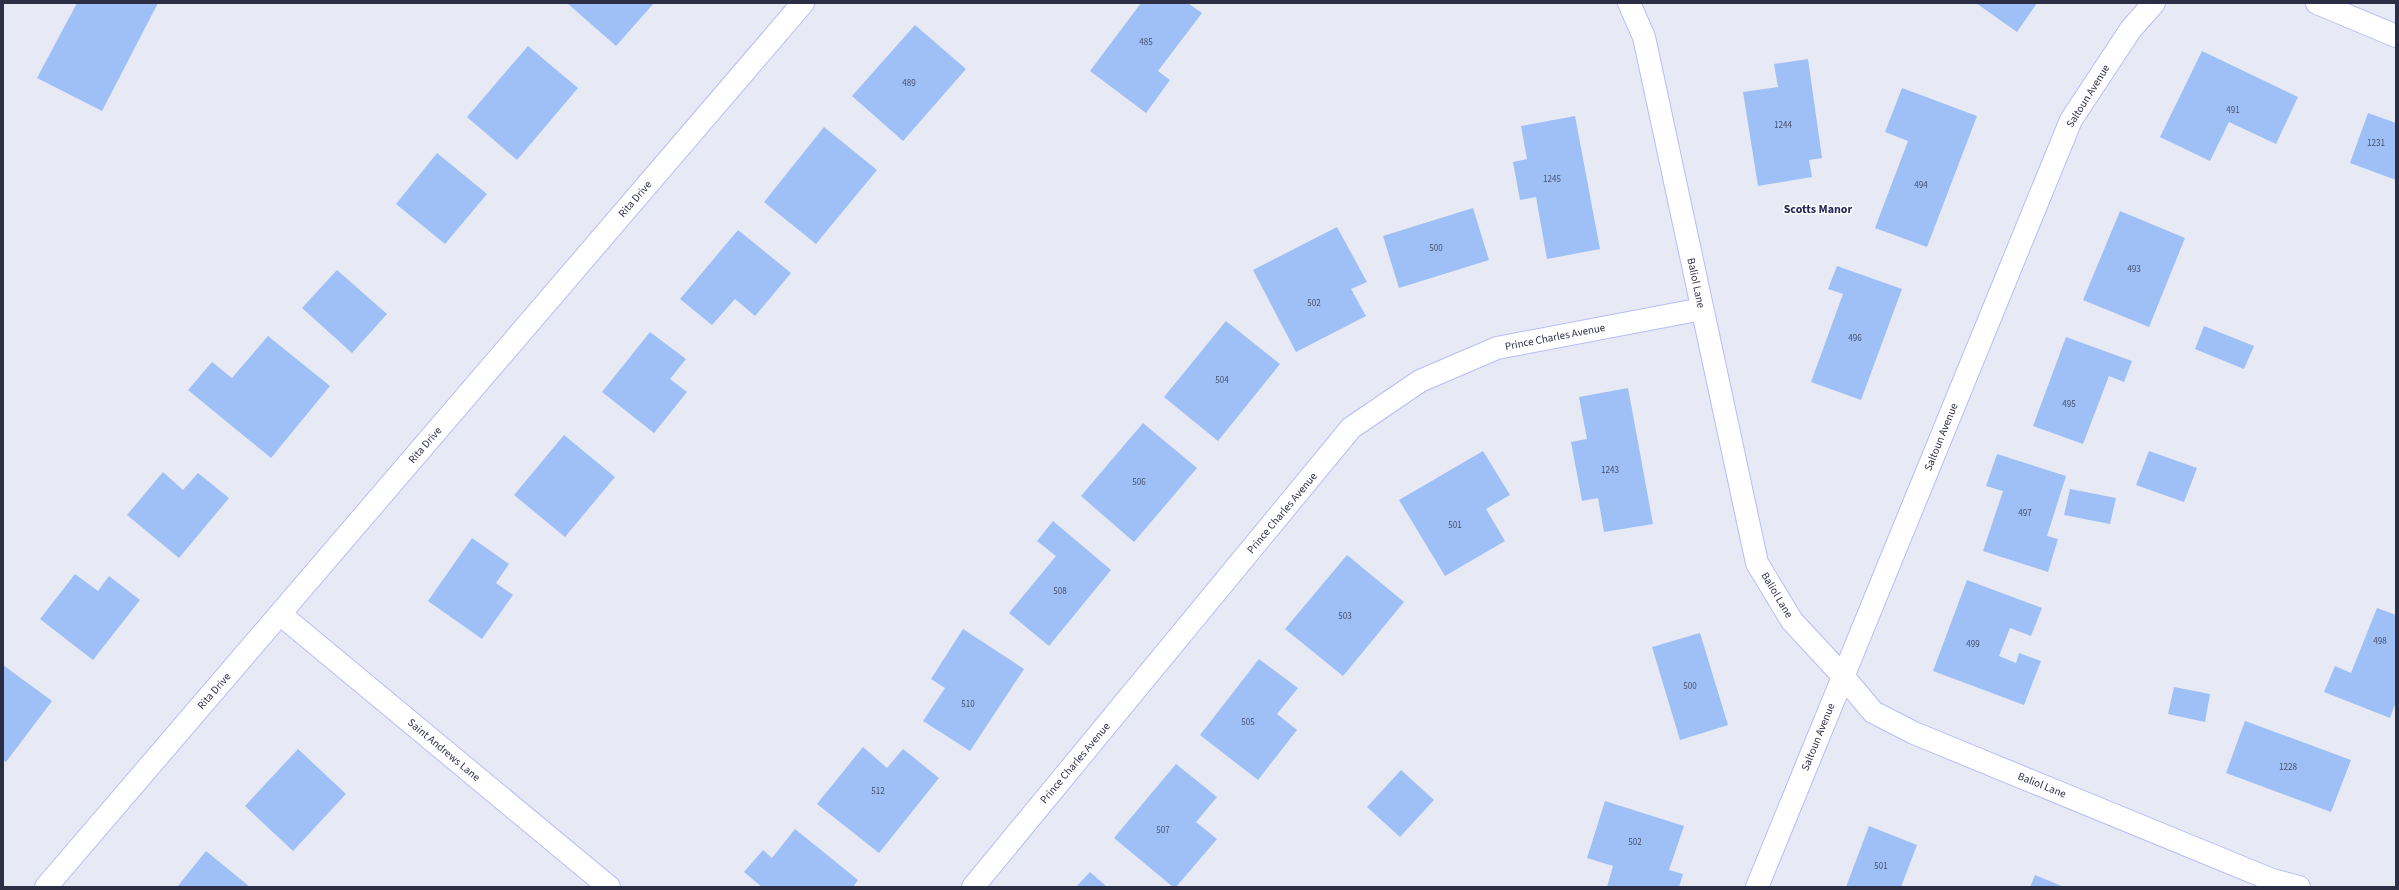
<svg xmlns="http://www.w3.org/2000/svg" width="2399" height="890" font-family="'Source Sans 3',sans-serif">
  <rect width="100%" height="100%" fill="#e7e9f5"/>
  <path fill="#9ec0f6" d="M77 3H158L102 111 37 78Z
    M567 3H654L616 46Z
    M1141 3H1188L1202 13 1158 71 1170 80 1146 113 1090 71Z
    M1976 3H2037L2017 32Z
    M915 25 966 69 903 141 852 96Z
    M528 46 578 88 517 160 467 117Z
    M2202 51 2298 97 2276 144 2229 122 2210 161 2160 137Z
    M1808 59 1822 158 1809 160 1812 177 1758 186 1743 92 1778 87 1774 64Z
    M1902 88 1977 116 1927 247 1875 228 1908 141 1885 132Z
    M2368 113 2396 123V180L2350 163Z
    M1575 116 1600 249 1547 259 1536 197 1520 200 1513 162 1527 159 1521 126Z
    M824 127 877 170 816 244 764 202Z
    M437 153 487 194 445 244 396 204Z
    M1473 208 1489 260 1399 288 1383 236Z
    M2120 211 2185 238 2149 327 2083 300Z
    M1337 227 1367 282 1351 289 1366 316 1296 352 1253 270Z
    M738 230 791 273 755 316 735 299 712 325 680 299Z
    M1837 266 1902 289 1861 400 1811 382 1843 294 1828 289Z
    M337 270 387 314 352 353 302 308Z
    M1226 321 1280 364 1218 441 1164 397Z
    M2204 326 2254 346 2244 369 2195 349Z
    M650 332 686 359 670 379 687 392 654 433 602 392Z
    M268 336 330 386 271 458 188 390 212 362 232 378Z
    M2066 337 2132 361 2124 382 2109 376 2083 444 2033 426Z
    M1628 388 1653 524 1604 532 1598 498 1582 501 1571 442 1587 439 1579 397Z
    M1143 423 1197 468 1134 542 1081 496Z
    M564 435 615 477 565 537 514 495Z
    M1483 451 1510 495 1486 509 1505 541 1445 576 1399 500Z
    M2149 451 2197 468 2184 502 2136 485Z
    M1997 454 2066 476 2047 536 2058 539 2048 572 1983 551 2003 491 1986 486Z
    M163 472 183 490 198 473 229 498 179 558 127 515Z
    M2070 489 2116 498 2110 524 2064 515Z
    M1053 521 1111 570 1049 646 1009 613 1056 556 1037 541Z
    M472 538 509 564 496 583 513 595 482 639 428 601Z
    M1347 555 1404 602 1343 676 1285 629Z
    M75 574 98 591 109 576 140 600 93 660 40 619Z
    M1967 580 2042 608 2031 636 2010 628 1999 656 2016 663 2019 653 2041 661 2024 705 1933 671Z
    M2377 608 2396 615V702L2390 718 2324 692 2335 666 2351 673Z
    M963 629 1024 669 970 751 923 721 945 688 931 679Z
    M1700 633 1728 725 1680 740 1652 647Z
    M1259 659 1298 688 1277 714 1297 730 1258 780 1200 735Z
    M3 665 52 701 6 762 3 760Z
    M2174 687 2210 694 2205 722 2168 714Z
    M2245 721 2351 760 2331 812 2226 773Z
    M863 747 887 768 903 749 939 778 879 853 817 804Z
    M298 749 346 794 293 851 245 806Z
    M1176 764 1217 797 1196 822 1217 839 1176 887H1173L1114 838Z
    M1401 770 1434 800 1400 837 1367 807Z
    M1605 801 1684 826 1669 870 1683 874 1679 887H1607L1613 866 1587 858Z
    M1869 826 1917 845 1901 887H1846Z
    M795 829 858 880 853 887H762L744 872 763 850 772 858Z
    M206 851 250 887H177Z
    M1090 872 1107 887H1076Z
    M2035 875 2064 887H2030Z"/>
  <g fill="none" stroke-linecap="round" stroke-linejoin="round">
    <g stroke="#b6bdfa" stroke-width="24">
      <path id="street" d="M1629 3 1644 37 1757 563 1792 621 1843 676 1873 712 1914 733 2272 880 2299 887
        M2317 3 2396 36
        M280 614 609 887
        M46 887 803 3
        M973 887 1351 428 1420 381 1497 348 1702 309
        M1757 887 2071 120 2131 29 2154 3"/>
    </g>
    <use href="#street" stroke="#fff" stroke-width="22"/>
  </g>
  <g text-anchor="middle" dominant-baseline="central" stroke-width="3" stroke-linejoin="round" paint-order="stroke">
    <g font-size="9" fill="#485272">
      <text x="1146" y="42">485</text>
      <text x="909" y="83">489</text>
      <text x="2233" y="110">491</text>
      <text x="1783" y="125">1244</text>
      <text x="2376" y="143">1231</text>
      <text x="1552" y="179">1245</text>
      <text x="1921" y="185">494</text>
      <text x="1436" y="248">500</text>
      <text x="2134" y="269">493</text>
      <text x="1314" y="303">502</text>
      <text x="1855" y="338">496</text>
      <text x="1222" y="380">504</text>
      <text x="2069" y="404">495</text>
      <text x="1610" y="470">1243</text>
      <text x="1139" y="482">506</text>
      <text x="2025" y="513">497</text>
      <text x="1455" y="525">501</text>
      <text x="1060" y="591">508</text>
      <text x="1345" y="616">503</text>
      <text x="2380" y="641">498</text>
      <text x="1973" y="644">499</text>
      <text x="1690" y="686">500</text>
      <text x="968" y="704">510</text>
      <text x="1248" y="722">505</text>
      <text x="2288" y="767">1228</text>
      <text x="878" y="791">512</text>
      <text x="1163" y="830">507</text>
      <text x="1635" y="842">502</text>
      <text x="1881" y="866">501</text>
    </g>
    <g font-size="11" fill="#2c2e46" stroke="#fff">
      <text transform="translate(2088 96) rotate(-58)">Saltoun Avenue</text>
      <text transform="translate(635 199) rotate(-49)">Rita Drive</text>
      <text transform="translate(1696 283) rotate(78)">Baliol Lane</text>
      <text transform="translate(1555 337) rotate(-11)">Prince Charles Avenue</text>
      <text transform="translate(1941 437) rotate(-68)">Saltoun Avenue</text>
      <text transform="translate(425 445) rotate(-49)">Rita Drive</text>
      <text transform="translate(1282 513) rotate(-50)">Prince Charles Avenue</text>
      <text transform="translate(1777 595) rotate(59)">Baliol Lane</text>
      <text transform="translate(214 691) rotate(-49)">Rita Drive</text>
      <text transform="translate(1818 737) rotate(-68)">Saltoun Avenue</text>
      <text transform="translate(444 750) rotate(40)">Saint Andrews Lane</text>
      <text transform="translate(1075 763) rotate(-50)">Prince Charles Avenue</text>
      <text transform="translate(2042 785) rotate(22)">Baliol Lane</text>
    </g>
    <g font-size="12" font-weight="bold" fill="#272859" stroke="#fff">
      <text x="1818" y="209">Scotts Manor</text>
    </g>
  </g>
  <rect width="2399" height="890" fill="none" stroke="#2c2e46" stroke-width="8"/>
</svg>
